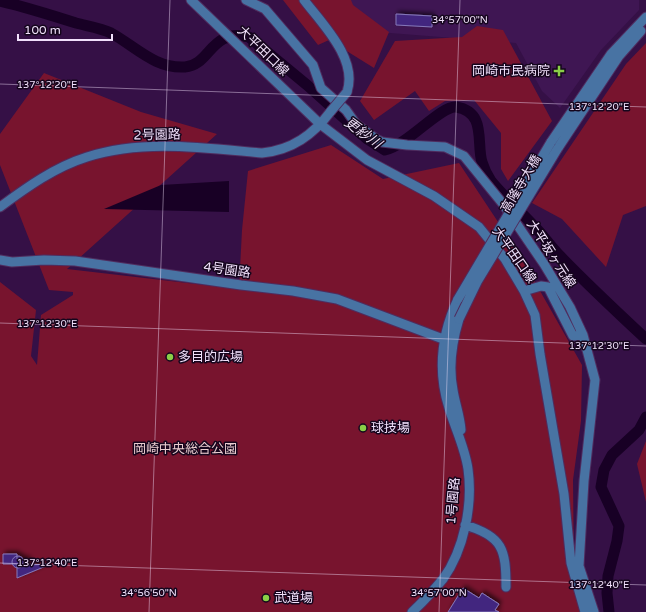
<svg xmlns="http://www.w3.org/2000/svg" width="646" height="612" font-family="'Varela Round','Noto Sans JP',sans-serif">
  <defs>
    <filter id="shadow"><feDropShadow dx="2.5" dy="-2.5" stdDeviation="2" flood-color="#0009"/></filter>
  </defs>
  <rect width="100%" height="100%" fill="#351046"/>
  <path fill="#3f1653" d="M321 0H639V10L601 50 560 108 542 91 516 43 340 29Z"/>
  <path fill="#78142e" d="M283 0H351L353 5 389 32 374 68 329 40 318 45Z
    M477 26 503 30 552 121 508 181 501 169V133L474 100 445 101 429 111 415 91 374 120 360 101 395 41 462 37Z
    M646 43V206L623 215 606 267 562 219 532 203 626 64Z
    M44 73 141 112 217 134 67 269 239 289 242 230 248 171 331 145 383 179 459 163 518 252 582 365 581 421 573 480 574 574 580 612H0V282L36 310 31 356 37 365 41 315 73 295V292L49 290 0 165V134Z
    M646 441V502L637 464Z"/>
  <path fill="#180025" d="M229 181V212L104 209 161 185Z"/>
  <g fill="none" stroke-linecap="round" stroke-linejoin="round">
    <path stroke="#180025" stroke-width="11" d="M0 1C26 7 51 15 76 23 87 26 101 28 111 33 135 46 155 69 185 67 211 65 210 28 249 37L307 85 366 138 385 150C408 145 441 105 456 107 487 112 476 143 482 162 484 169 487 175 491 181 504 197 519 210 533 225 543 235 551 247 561 257 588 285 617 312 646 339
      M609 612 607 593 608 576 617 541 619 526 601 487 604 470 612 455 639 430 646 417"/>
  </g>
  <path fill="#43287f" stroke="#8578ba" filter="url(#shadow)" d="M396 14 432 16V27L396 25Z
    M3 554H17V559H28V565L51 564 17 578V564H3Z
    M12 562a6 6 0 1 1 12 0a6 6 0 1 1-12 0Z
    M463 588 479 598 482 593 499 604 495 610 499 612H448Z"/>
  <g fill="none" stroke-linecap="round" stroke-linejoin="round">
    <g stroke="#4f2d5f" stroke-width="11">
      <path id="minor" d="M191 0 320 124 367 160 434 196 479 227 505 259 524 291 535 315 540 354 564 494 571 563 585 612
        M246 0 265 9 313 65 321 88 346 110 356 124 376 139 382 142 407 145 445 147 464 156 503 204 544 264 570 307 583 335 595 380 584 481 579 566 594 612
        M304 0C323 25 358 59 347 92
        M551 142 611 54 646 17
        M558 148 619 56 641 31
        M0 207C27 187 55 167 87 157 143 139 205 148 262 153 292 150 313 135 331 111
        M0 260 12 262 44 260 75 261 241 285 293 291 337 299 443 339
        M524 291 541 286 548 287 573 336 583 335
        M459 319C452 342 448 365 453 390 455 403 460 416 461 430
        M465 525C503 536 506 550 506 587
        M412 612C423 602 433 591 443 579 464 550 473 505 468 469 465 448 455 428 449 408 437 370 441 335 458 299"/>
    </g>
    <use href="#minor" stroke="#4873a3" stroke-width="9"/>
    <g stroke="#4f2d5f" stroke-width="11" stroke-linecap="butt">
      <path id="minor-bridge" d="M331 111 347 92
        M458 299 551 142
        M459 319 477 282 558 148"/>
    </g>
    <use href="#minor-bridge" stroke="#4873a3" stroke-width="9"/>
  </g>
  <path fill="none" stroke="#f1e0fb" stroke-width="1" stroke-opacity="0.45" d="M0 84 646 107M0 323 646 346M0 563 646 585M149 612 170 0M439 612 460 0"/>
  <g fill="#8ace47" stroke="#15061d" stroke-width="1.5">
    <path d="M557 65h4v4h4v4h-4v4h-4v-4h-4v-4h4z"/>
    <circle cx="170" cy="357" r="4"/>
    <circle cx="363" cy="428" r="4"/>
    <circle cx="266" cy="598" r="4"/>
  </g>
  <g text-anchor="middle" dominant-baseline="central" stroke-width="3" stroke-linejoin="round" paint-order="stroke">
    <g font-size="13" fill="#f1e0fb" stroke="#15061d">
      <text transform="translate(263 51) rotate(44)">大平田口線</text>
      <text transform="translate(157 135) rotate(-1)">2号園路</text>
      <text transform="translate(521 184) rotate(-59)">高隆寺大橋</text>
      <text transform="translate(551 254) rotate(57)">大平坂ヶ元線</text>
      <text transform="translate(514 255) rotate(55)">大平田口線</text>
      <text transform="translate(227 270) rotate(8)">4号園路</text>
      <text transform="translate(453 501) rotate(-85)">1号園路</text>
    </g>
    <g font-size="13" fill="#f1e0fb" stroke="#15061d" text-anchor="start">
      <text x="550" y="71" text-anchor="end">岡崎市民病院</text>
      <text x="178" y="357">多目的広場</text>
      <text x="371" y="428">球技場</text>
      <text x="274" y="598">武道場</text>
    </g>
    <g font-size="13" fill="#ebcdd0" stroke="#15061d">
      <text x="185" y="449">岡崎中央総合公園</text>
    </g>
    <g font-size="14" font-style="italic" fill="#ebddf4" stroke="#15061d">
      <text transform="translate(363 133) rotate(37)">更紗川</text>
    </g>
  </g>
  <g font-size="10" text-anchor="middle" fill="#f1e0fb" stroke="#15061d" stroke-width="3" stroke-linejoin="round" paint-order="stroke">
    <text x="460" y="23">34°57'00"N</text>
    <text x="47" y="88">137°12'20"E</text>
    <text x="599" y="110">137°12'20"E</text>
    <text x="47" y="327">137°12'30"E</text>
    <text x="599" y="349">137°12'30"E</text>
    <text x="47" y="566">137°12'40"E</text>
    <text x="599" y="588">137°12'40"E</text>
    <text x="149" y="596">34°56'50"N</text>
    <text x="439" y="596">34°57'00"N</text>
  </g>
  <path d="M18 34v6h94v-6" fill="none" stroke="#f1e0fb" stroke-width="2"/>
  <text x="24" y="34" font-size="12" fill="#f1e0fb" stroke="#15061d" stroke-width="3" paint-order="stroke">100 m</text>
</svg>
